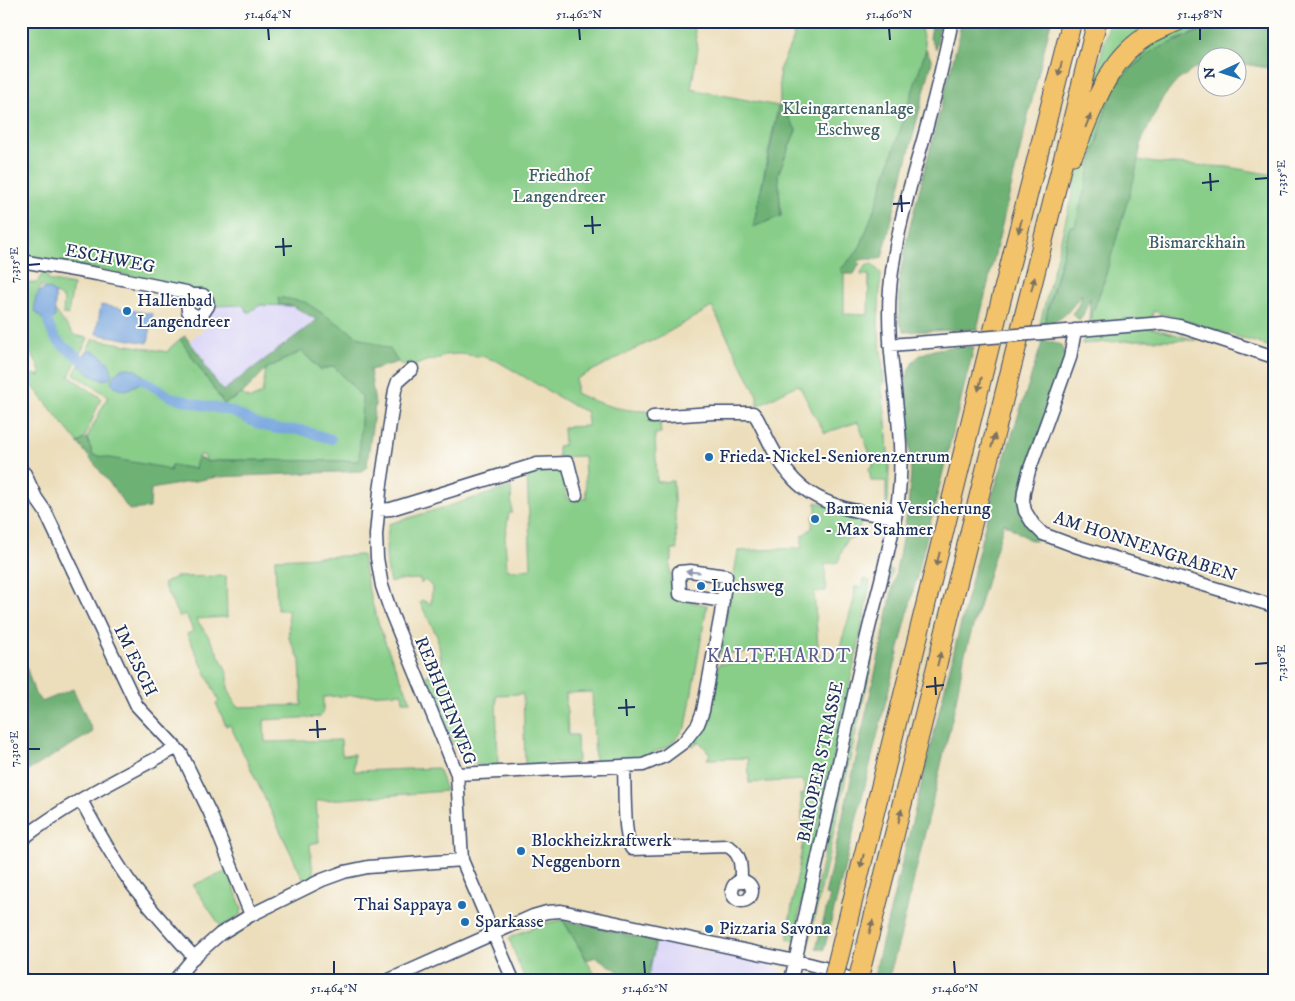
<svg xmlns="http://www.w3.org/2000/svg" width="1295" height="1001" font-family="'IM FELL DW Pica',serif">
  <rect width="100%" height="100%" fill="#fdfcf7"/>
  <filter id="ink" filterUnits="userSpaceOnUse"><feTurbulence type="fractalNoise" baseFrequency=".02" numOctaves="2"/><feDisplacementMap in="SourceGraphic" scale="10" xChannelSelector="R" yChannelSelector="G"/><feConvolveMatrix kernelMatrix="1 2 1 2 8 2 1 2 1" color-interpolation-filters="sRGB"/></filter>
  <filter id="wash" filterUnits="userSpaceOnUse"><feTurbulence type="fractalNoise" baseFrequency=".0096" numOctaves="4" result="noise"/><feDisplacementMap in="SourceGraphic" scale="20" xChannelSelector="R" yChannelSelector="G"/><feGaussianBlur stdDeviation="1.12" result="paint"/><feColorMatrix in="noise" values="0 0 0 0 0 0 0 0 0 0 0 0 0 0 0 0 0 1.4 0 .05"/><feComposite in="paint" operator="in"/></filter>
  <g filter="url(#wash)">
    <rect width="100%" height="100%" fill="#ecdebb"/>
    <path fill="#dbd6f7" d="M279 305 293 306 317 320 223 391 202 364 205 362 189 341 211 324 208 318 215 306Z
      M656 941 777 967 782 973 781 980H648Z"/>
    <path fill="#88ce89" stroke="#527e74" d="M21 21H693L698 48 691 89 778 106 753 227 781 216 778 174 796 130 780 103 779 70 794 37 786 21H919L926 49 919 74 879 198 861 245 856 253 840 270 844 274V314L868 315 869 275H861C863 268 865 265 872 264L881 273 878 324 884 381 882 389 886 420 889 468 888 504H886V481H871L869 468 873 467V462L858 422 825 433 812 411 800 387 797 385 757 406V395L712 307 665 334 576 379V393C605 407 627 412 659 411L661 433 655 434 657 482 673 481 677 550H672V561H670L671 598 707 605 686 727 669 746 641 758 595 761 592 692 566 693 568 735H577L578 762 525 765 523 694 496 695 498 766C463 768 454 749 443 720 437 706 432 691 426 676L431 673 435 681 441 678 439 671 443 669 437 636 420 603 421 600 431 604 432 587 425 580 421 584 420 579 399 580 390 583C385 560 385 546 389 524L511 487 512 513H509L505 537 507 570 531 569 527 473 560 469 568 499 586 498 584 456 558 457V446L564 445 563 427 588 426 587 412 572 405 499 362 485 357 460 354 444 355 440 359 426 361 414 366 402 365 398 362 370 370 362 339 293 306 260 305 248 313 243 305 215 306 213 301 190 289V287L21 256Z
      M1110 21H1167L1090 99Z
      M1196 21H1224L1176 40 1139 61 1125 74 1114 88 1106 108 1075 226H1070L1049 302 1044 325 1040 324 1078 171 1092 124 1114 79 1146 45Z
      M1138 160 1155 163 1228 167 1274 175V348L1153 311 1152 319 1089 322 1103 284Z
      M43 273 48 274V280L73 285 68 315 63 314 64 299 41 285 34 305 56 312 74 335 88 338 69 376 101 398 84 439 78 443 27 379 33 374 40 376C40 364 31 351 21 345V283H37Z
      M1151 328 1196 340H1139L1082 344 1086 333Z
      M93 339 168 352 169 349 180 339 224 404 242 394 250 399 262 394 266 369 302 351 320 370 334 366 362 397 360 461 225 460 207 462 205 456 199 455 195 469 171 465 170 471 93 455 87 438 108 396 74 374Z
      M816 502 864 516 856 536 846 540 838 562 825 564 826 591 814 592 819 659 829 660 837 657 854 600 855 587H862L864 579 870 581 862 628 800 910 795 941 788 939V929L803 842 801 794H805L803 780 749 783 748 758 707 759 710 754 699 741 693 746 691 745 706 721 713 699H715L717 689H715L719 664 757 662 756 652 720 654 738 551 802 548V536L812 528 813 516 816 513Z
      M362 555C370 610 388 652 411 701H403L402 693 323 697V714L320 717 264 720 265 742 341 740 342 755 354 754V771L438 768 446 791 316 801 319 842 310 844 312 865 315 876 304 881 230 725 226 726 216 703 219 701 187 634 193 631 186 614 179 617 163 584 175 577 226 576 227 617 196 619 209 637 224 665 228 676V688L237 707 302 705 300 660 289 638 288 610H277L275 559Z
      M889 569 892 570 886 596H884L871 666 809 942 808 944 804 943Z
      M228 871 242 909 240 915 221 927 193 885Z
      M563 920 598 980H525L509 938 541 924Z"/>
    <path fill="#6eb175" stroke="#44706a" d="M933 21H940L936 49 930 38Z
      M961 21H1051L977 329 905 332 899 322V280L908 234 958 41Z
      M1224 21H1274V69L1238 63V58H1208L1207 65 1197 67 1177 81 1162 99 1142 140 1134 179 1103 284 1089 322 1090 298 1083 315 1079 320 1072 314 1079 304 1082 294C1069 310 1065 320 1044 325L1070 226H1075L1106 108 1114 88 1125 74 1152 51Z
      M926 49 932 61 882 258C873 261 866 257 858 261L860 263 854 274H844L840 270 856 253 861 245 878 199Z
      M780 103 796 130 778 174 781 216 753 227Z
      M278 297 305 302 362 339 390 349 398 362 370 370 375 404 367 466 363 471 217 477 151 489 150 508 129 510 111 485 78 443 87 438 93 455 160 467 170 471 171 465 195 469 197 458 205 460 207 462 225 460 359 461 362 397 334 366 321 370 302 351 266 369 242 394 224 404 180 339 185 336 205 362 203 364 223 391 317 320 293 306 279 305Z
      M1043 340 1061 345 1066 358 1020 511 1029 529 1038 537 1036 541 1028 539 1004 523 964 657 955 706 900 938 890 973 882 980H873L993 493Z
      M950 347H974L824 950 816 948 830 896 825 895 881 647 908 509 911 472 906 382C910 354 925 351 950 347Z
      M21 651 35 694 42 702 73 689 93 732 21 775Z
      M563 920 656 941 648 980H618V971L596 957 587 960Z"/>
    <path fill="#72a3dd" stroke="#46699e" d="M43 289H50L55 293C56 301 54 309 55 317L48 321 43 320 35 311C34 302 35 294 43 289Z
      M101 305 153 314 148 343 96 334Z
      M89 350C111 355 121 383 101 379 93 378 86 370 80 366L82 360Z
      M129 368 136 370 146 378 145 382C128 386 128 396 112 384L111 379 120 369Z"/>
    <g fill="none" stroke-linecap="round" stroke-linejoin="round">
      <path stroke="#72a3dd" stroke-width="10" d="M48 321C53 343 66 347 82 360
        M144 381 171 397 201 405 231 411 260 425 276 429 301 430 331 439"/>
    </g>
  </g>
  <g filter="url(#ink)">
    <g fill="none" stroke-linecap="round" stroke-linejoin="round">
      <g stroke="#3a496c" stroke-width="15">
        <path id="minor" d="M21 261 97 274 186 292 191 295H203L207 300 208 306 202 315 195 316 188 311 187 301 191 295
          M1075 330 1070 358 1029 471 1024 491 1023 501 1025 511 1033 524 1043 534 1075 546 1274 606
          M1055 332 1163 323 1179 326 1274 357
          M890 345 954 340
          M412 369 398 381 395 390 380 491 376 535 377 558 382 586 392 615 457 774 462 860 513 980
          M653 417 713 413H753L757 418C767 437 776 459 790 475 815 506 859 513 895 517
          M21 470 25 474 36 498 45 511 137 706 181 753 210 813 251 915
          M378 510 391 509 524 468 537 464 568 463 576 495
          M624 767C625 783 623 838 632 849L727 846C742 853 741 866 741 881
          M457 774 643 765 665 756 684 742 698 724 703 711 721 614 726 576 690 571 679 572 680 594 723 601
          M81 800C97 830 113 859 133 886 152 911 173 934 194 957
          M21 840C68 803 124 776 176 748
          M732 891a10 10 0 1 1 20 0a10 10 0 1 1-20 0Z
          M21 977 25 980
          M175 980 194 957 220 934 251 915 322 880 344 872 368 867 462 860
          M389 980 533 916 547 912 561 911 809 964 828 969 852 980
          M791 980C816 869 840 759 864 649 875 599 891 550 898 500 908 430 884 360 890 289 895 232 913 177 928 122 937 89 945 55 952 21"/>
      </g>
      <g stroke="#3a496c" stroke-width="21">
        <path id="highway" d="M1073 155C1093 111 1105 60 1150 34 1159 29 1169 25 1178 21
          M837 964 998 312 1072 21
          M858 980 1054 197 1097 21"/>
      </g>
      <use href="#minor" stroke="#fff" stroke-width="12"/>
      <use href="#highway" stroke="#f2c36a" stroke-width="19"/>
      <g stroke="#3a496c" stroke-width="15" stroke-linecap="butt">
        <path id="minor-bridge" d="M954 340 1055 332"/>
      </g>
      <g stroke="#3a496c" stroke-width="21" stroke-linecap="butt">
        <path id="highway-bridge" d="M833 980 837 964"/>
      </g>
      <use href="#minor-bridge" stroke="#fff" stroke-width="12"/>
      <use href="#highway-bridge" stroke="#f2c36a" stroke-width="19"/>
    </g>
    <defs><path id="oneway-solid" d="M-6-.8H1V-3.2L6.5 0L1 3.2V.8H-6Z" transform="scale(1.25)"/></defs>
    <g fill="#7c7263">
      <use href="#oneway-solid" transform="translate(1060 69) rotate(104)"/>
      <use href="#oneway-solid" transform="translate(1088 121) rotate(-69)"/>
      <use href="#oneway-solid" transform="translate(1020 226) rotate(104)"/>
      <use href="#oneway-solid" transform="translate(1033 284) rotate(-76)"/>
      <use href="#oneway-solid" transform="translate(980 384) rotate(104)"/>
      <use href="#oneway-solid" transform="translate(993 441) rotate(-76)"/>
      <use href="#oneway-solid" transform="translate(938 559) rotate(104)"/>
      <use href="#oneway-solid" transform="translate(939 659) rotate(-76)"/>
      <use href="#oneway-solid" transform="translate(900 816) rotate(-76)"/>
      <use href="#oneway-solid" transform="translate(862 861) rotate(104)"/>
      <use href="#oneway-solid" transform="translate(871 927) rotate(-76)"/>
    </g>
    <use fill="#8d97ae" href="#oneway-solid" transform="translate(693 572) rotate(-176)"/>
  </g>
  <path fill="none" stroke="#1b2f5e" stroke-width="2" d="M268 28 269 40M579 28 580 40M889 28 890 40M1200 28V40M1210 173 1211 191M1255 179 1268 178M1202 183 1219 181M901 195 902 212M893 204 910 203M592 216 593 234M584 226 601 225M283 238 284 256M275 247 292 246M28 265 40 264M1255 664 1268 663M935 677 936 695M926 687 944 685M626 699 627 716M618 708 635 707M317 720 318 738M309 730 326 729M28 749H40M334 961V974M644 961 645 974M954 961 955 974"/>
  <g fill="#1f6fb2" stroke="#fdfcf7" stroke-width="2">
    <circle cx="127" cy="311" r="5"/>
    <circle cx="709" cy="457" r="5"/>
    <circle cx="815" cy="519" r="5"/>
    <circle cx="701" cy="586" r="5"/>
    <circle cx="521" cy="851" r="5"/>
    <circle cx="462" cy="905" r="5"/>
    <circle cx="465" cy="922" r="5"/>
    <circle cx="709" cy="929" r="5"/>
  </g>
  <g text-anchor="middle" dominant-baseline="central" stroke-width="4" stroke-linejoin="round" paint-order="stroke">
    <g font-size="18" fill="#3c5f6b" stroke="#fdfcf7">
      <text x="848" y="109">Kleingartenanlage<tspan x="848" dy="21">Eschweg</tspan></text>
      <text x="559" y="176">Friedhof<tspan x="559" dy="21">Langendreer</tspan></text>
      <text x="1197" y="243">Bismarckhain</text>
    </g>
    <g font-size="18" fill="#1b2f5e" stroke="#fdfcf7">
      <text transform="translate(110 259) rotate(11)">ESCHWEG</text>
      <text transform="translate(1145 547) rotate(18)">AM HONNENGRABEN</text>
      <text transform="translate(135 661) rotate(64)">IM ESCH</text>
      <text transform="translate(445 701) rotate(68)">REBHUHNWEG</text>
      <text transform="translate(821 762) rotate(-78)">BAROPER STRASSE</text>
    </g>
    <g font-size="18" fill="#1b2f5e" stroke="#fdfcf7" text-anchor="start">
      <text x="137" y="301">Hallenbad<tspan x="137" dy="21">Langendreer</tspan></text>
      <text x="719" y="457">Frieda-Nickel-Seniorenzentrum</text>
      <text x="825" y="509">Barmenia Versicherung<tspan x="825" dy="21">- Max Stahmer</tspan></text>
      <text x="711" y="586">Luchsweg</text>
      <text x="531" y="841">Blockheizkraftwerk<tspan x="531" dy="21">Neggenborn</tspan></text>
      <text x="452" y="905" text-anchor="end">Thai Sappaya</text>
      <text x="475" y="922">Sparkasse</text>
      <text x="719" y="929">Pizzaria Savona</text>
    </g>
    <g font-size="19" letter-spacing="1" fill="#585e92" stroke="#fdfcf7">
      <text x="779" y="656">KALTEHARDT</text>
    </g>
  </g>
  <rect width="1295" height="1001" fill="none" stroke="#fdfcf7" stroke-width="55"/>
  <g transform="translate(1222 72) rotate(266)"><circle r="24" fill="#fdfcf7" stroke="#a3aaba"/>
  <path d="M0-4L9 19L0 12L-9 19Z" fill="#1f6fb2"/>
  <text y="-8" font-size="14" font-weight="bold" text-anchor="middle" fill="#1b2f5e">N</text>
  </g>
  <rect x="28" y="28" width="1240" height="946" fill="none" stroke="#1b2f5e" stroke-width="2"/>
  <g font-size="12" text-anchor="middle" fill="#1b2f5e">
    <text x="268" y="18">51.464°N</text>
    <text x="579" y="18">51.462°N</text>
    <text x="889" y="18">51.460°N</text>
    <text x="1200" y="18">51.458°N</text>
    <text transform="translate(1281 178) rotate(-90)" y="4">7.315°E</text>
    <text transform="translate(14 265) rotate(-90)" y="4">7.315°E</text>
    <text transform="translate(1281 663) rotate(-90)" y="4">7.310°E</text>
    <text transform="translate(14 749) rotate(-90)" y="4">7.310°E</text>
    <text x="334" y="992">51.464°N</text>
    <text x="645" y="992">51.462°N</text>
    <text x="955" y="992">51.460°N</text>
  </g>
</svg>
